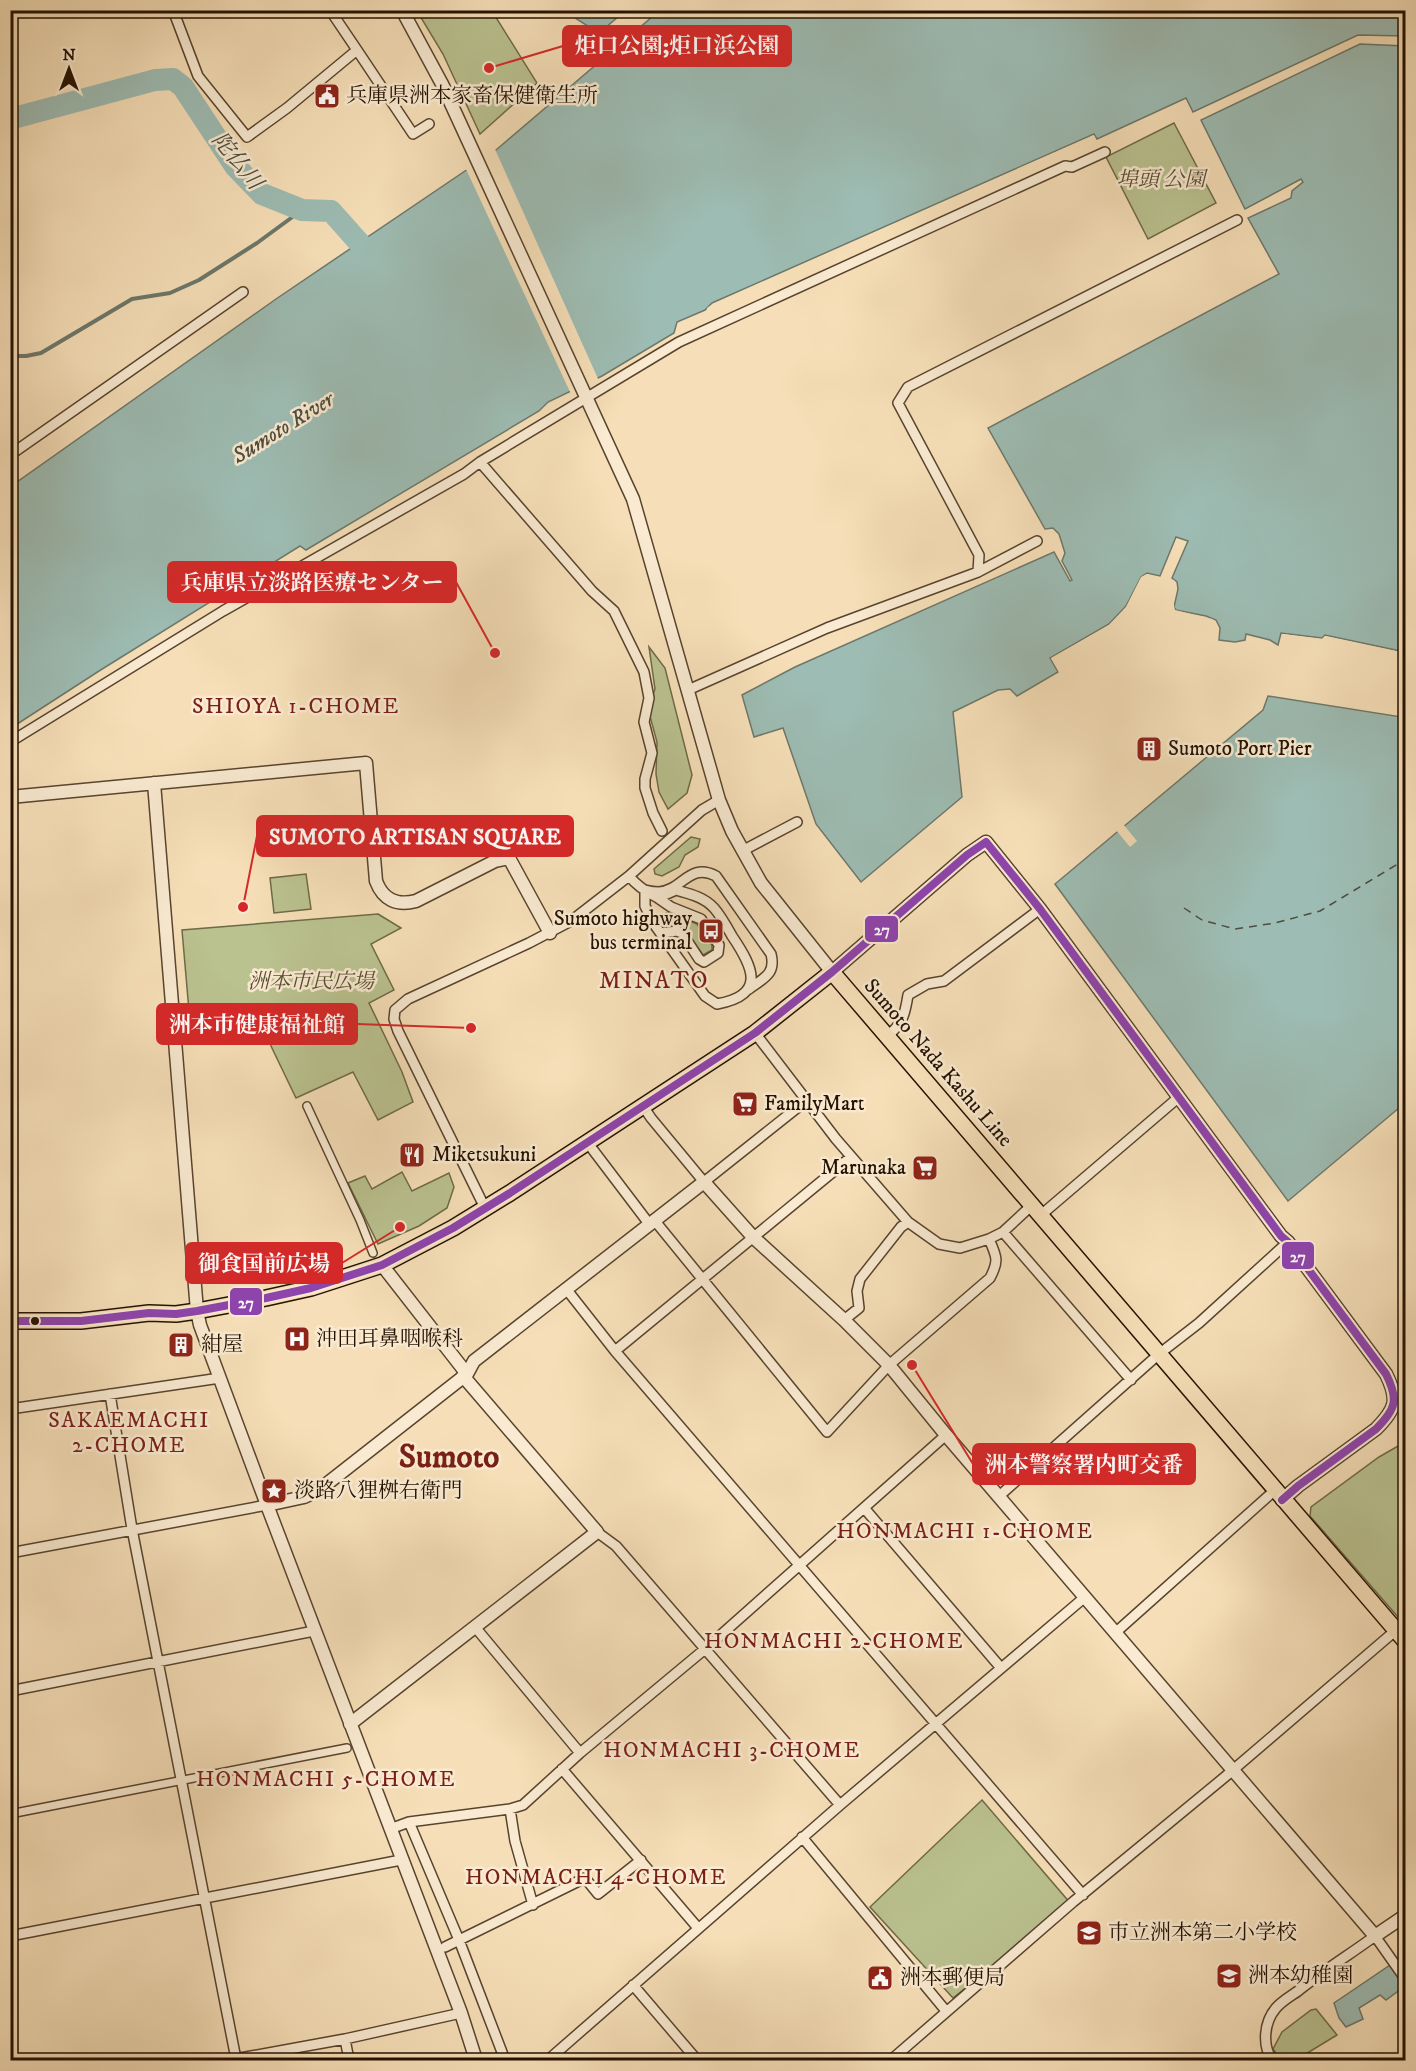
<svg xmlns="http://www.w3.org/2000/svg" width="1416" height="2071" font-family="'IM FELL DW Pica','Noto Serif JP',serif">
  <rect width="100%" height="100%" fill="#f6dfb8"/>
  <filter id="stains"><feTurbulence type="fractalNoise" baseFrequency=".00333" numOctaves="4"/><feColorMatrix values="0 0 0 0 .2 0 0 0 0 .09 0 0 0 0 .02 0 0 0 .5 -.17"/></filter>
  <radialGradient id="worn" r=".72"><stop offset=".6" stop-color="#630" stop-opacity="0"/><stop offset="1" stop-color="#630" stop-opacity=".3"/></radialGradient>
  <path fill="#bac290" stroke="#6f6a48" stroke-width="1.5" d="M417 11H492L537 83 480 134 443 54Z
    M1174 123 1216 203 1148 239 1106 157Z
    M649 647 665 668 692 775 687 793 668 809 659 792 656 774 657 742 648 709 655 689Z
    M691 837 700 839 698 847 685 855 679 867 662 876 655 874 654 869Z
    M306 874 311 909 274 913 270 878Z
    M666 913H670L697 924 712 945V950L703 955 684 927 680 925 667 926 664 924 663 915Z
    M378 914 401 928 371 944 394 990 369 1003 402 1072 413 1102 378 1120 353 1072 296 1098 271 1046 269 1027 191 1034 182 930Z
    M402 1172 412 1191 449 1173 454 1187 447 1208 419 1226 378 1244 348 1183 365 1176 372 1189Z
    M1405 1442H1406L1405 1625 1310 1516 1311 1507 1379 1457Z
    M982 1800 1071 1904 953 1998 870 1907Z
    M1316 2009 1337 2035 1296 2060H1281L1273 2049 1282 2032 1311 2010Z"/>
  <path fill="#9dbcb3" stroke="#6d786b" stroke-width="1.5" d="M566 11H625L599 33 578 20Z
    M659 11H1405V36L1358 35 1193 112 1186 98 1097 139 1094 134 712 303 705 310 677 322 674 333 602 376 548 402 539 411 306 550 300 546 99 671 11 728 10 487 276 299 496 150Z
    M1360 44 1405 46V652L1325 635 1322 638 1281 633 1278 645 1270 640 1246 634 1245 640 1235 642 1219 640 1220 628 1216 620 1206 616 1176 610 1174 607 1178 589 1177 582 1172 578 1188 541 1176 537 1160 576 1147 573 1141 577 1126 606 1109 624 1050 658 1058 672 1017 696 1010 689 998 690 953 712 962 797 861 882 816 824 783 728 754 737 742 695 795 667 1054 552 1070 581 1072 580 1062 561 1065 553 1059 534 1053 528 1045 529 988 428 1279 274 1248 218 1291 198 1292 191 1303 182 1301 179 1245 209 1201 120Z
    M1405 682V1103L1288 1201 1055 884 1263 710 1268 696 1401 717Z
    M1405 1197V1285C1401 1256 1400 1225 1405 1197Z
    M1405 1955V1986L1386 2000 1380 1995 1359 2008 1363 2019 1346 2027 1339 2018 1334 2003Z"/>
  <path fill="#f6dfb8" d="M1094 135 1097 142 1093 137 714 306 707 313 680 324 679 328H677L678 324 707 312V308L713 304Z
    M494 147 599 381 571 394 465 167Z
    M1147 574 1159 578 1147 576 1143 579 1128 608 1111 626 1054 659 1061 671 1059 672 1051 658 1109 625 1126 607 1141 577Z
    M1170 580H1174L1176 583V593L1173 601 1175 610 1212 619 1215 621 1216 626 1211 621 1174 612 1171 608V602L1175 588V583Z
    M1283 634 1322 639 1325 636 1405 653 1406 655 1325 638 1322 641 1283 636 1279 647Z
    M1123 824 1137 841 1130 847 1116 830Z"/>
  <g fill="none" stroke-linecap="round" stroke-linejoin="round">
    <path stroke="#6d786b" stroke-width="4" d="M10 356H26L41 353 132 299 170 293 199 280 257 243 302 210"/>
    <path stroke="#9dbcb3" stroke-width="22" d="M10 119 155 80 173 79 183 87 235 166 262 194 302 210 331 211 379 265"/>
    <path stroke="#4e4d3f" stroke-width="1.5" stroke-dasharray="8 6" stroke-linecap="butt" d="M1184 908 1202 920 1235 929 1275 923 1320 911 1406 859"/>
    <g stroke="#58442e" stroke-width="10">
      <path id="pedestrian" d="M307 1106 360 1220 373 1253
        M10 1814 347 1748"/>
    </g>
    <g stroke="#58442e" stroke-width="12">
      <path id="minor" d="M173 10 198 76 247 137 287 108 357 50 330 10
        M357 50 413 134 429 124
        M10 455 243 292
        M480 462 592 591 614 611 644 672 649 698 644 722 652 753 645 779V788L653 813 662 831
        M978 572 1037 541
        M688 690 827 628 978 572 979 555 898 403 908 387 1237 220
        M10 742 223 611 464 474 480 462 679 342 1065 166 1072 167 1105 152
        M429 843 459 844
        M742 851 797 822
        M629 876C637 886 646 892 658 898L676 890C690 894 704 897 714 908 721 916 727 927 732 936 753 967 767 995 717 1004L705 996 654 924 645 906V890C649 891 655 892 659 892 683 890 689 862 716 876L771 954C776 974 764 978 749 989
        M658 898 671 907 701 919 719 945 718 953 704 962 699 959 682 933 677 931 661 933
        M755 1033 836 1139 908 1222 939 1244 960 1248 989 1239 1003 1232 1031 1206
        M887 1036C903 1024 905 1014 908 995L927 984 944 981 1040 909
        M643 1106 651 1118 704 1182 807 1100
        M587 1142 650 1225
        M485 1208 398 1031 394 1019 395 1010 408 999 529 943 571 921 629 876 702 810 719 800
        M1041 1215 1179 1097
        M655 1221 827 1432 889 1365 990 1278C999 1261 997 1257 989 1239
        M1003 1232 1131 1380
        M567 1290 615 1351 1083 1895
        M844 1320 859 1308 857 1291 860 1279 901 1227 908 1222
        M615 1351 851 1157
        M110 1394 132 1529 236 2059
        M10 1409 220 1378
        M998 1497 1159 1354 1199 1323 1288 1242
        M865 1509 1001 1668
        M597 1532 616 1546 840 1805
        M10 1553 267 1505
        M475 1627 580 1753
        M1115 1633 1274 1491
        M10 1691 314 1631
        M562 1769 698 1928
        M510 1809 515 1841 533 1905
        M409 1822 459 1940 505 2060
        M390 1829 409 1822 510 1809 523 1805 580 1753 705 1649 946 1435
        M802 1837 946 2011
        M10 1936 401 1860
        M445 1947 585 1878 598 1894 641 1860
        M633 1985 697 2060
        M345 2039 349 2060
        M229 2060 345 2039 461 2013
        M548 2060 840 1805 1085 1597
        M891 2060 1073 1902 1226 1776 1395 1631
        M1272 2060C1262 2045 1264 2022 1276 2008 1282 2001 1291 1996 1298 1991 1323 1971 1349 1955 1375 1936L1406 1980"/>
    </g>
    <g stroke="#58442e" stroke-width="15">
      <path id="tertiary" d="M402 10 442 84 633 499 719 800 732 831 761 883 832 972 967 855 986 842 1040 909 1281 1236 1288 1242 1386 1374C1399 1400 1396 1409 1376 1429L1298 1486 1282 1500
        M154 783 197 1311 200 1325 267 1505 304 1497 319 1490 467 1374 474 1361 704 1182 753 1237 844 1320 889 1365 946 1435 1375 1936 1406 1915
        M10 797 366 763 376 881C383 900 397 906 416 901L495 861 509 858 550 933
        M382 1265 467 1374
        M267 1505 461 2013 476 2060
        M350 1724 597 1532 463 1376
        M10 2059 11 2060"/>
    </g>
    <g stroke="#241100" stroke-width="18">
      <path id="primary" d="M10 1321H81L149 1313 176 1314 197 1311 266 1298 311 1288 382 1265 453 1228 510 1193 755 1033 832 972 1406 1642"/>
    </g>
    <use href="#pedestrian" stroke="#f9ead1" stroke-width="7"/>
    <use href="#minor" stroke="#f9ead1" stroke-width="9"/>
    <use href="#tertiary" stroke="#f9ead1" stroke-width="12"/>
    <use href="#primary" stroke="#f6dfb8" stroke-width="15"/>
    <g stroke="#f9ead1" stroke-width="12">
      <path id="bus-1" d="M10 1321H81L149 1313 176 1314 197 1311 266 1298 311 1288 382 1265 453 1228 510 1193 755 1033 832 972 967 855 986 842 1040 909 1281 1236 1288 1242 1386 1374C1399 1400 1396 1409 1376 1429L1298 1486 1282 1500"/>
    </g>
    <use href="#bus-1" stroke="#8e44ad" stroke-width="8"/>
  </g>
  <defs>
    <g id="civic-square" transform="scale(1.35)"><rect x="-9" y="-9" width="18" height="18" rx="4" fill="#8f2418" stroke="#f9ead1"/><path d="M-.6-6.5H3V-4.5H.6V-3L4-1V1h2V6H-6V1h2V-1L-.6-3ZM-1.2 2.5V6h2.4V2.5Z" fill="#fff"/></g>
    <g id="building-square" transform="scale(1.35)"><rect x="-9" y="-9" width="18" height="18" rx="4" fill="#8f2418" stroke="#f9ead1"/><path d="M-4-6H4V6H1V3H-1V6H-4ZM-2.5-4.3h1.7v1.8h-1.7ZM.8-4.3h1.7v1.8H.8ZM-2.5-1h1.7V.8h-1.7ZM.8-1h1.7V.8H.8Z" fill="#fff"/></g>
    <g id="bus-square" transform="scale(1.35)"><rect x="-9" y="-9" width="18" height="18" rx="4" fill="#8f2418" stroke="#f9ead1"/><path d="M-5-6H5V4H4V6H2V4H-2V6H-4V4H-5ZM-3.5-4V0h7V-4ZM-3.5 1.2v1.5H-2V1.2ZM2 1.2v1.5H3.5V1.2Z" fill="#fff"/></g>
    <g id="supermarket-square" transform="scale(1.35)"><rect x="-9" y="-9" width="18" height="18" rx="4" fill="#8f2418" stroke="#f9ead1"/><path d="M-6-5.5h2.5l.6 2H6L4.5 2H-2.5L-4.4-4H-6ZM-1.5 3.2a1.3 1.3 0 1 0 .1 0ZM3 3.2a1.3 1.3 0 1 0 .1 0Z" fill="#fff"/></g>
    <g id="restaurant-square" transform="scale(1.35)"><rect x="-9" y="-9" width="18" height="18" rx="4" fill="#8f2418" stroke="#f9ead1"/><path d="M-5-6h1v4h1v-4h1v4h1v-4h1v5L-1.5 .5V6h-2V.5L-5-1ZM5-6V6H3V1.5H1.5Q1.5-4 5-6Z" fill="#fff"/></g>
    <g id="hospital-square" transform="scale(1.35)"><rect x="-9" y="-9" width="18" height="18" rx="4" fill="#8f2418" stroke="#f9ead1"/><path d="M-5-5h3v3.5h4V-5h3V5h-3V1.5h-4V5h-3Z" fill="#fff"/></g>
    <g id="sight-square" transform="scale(1.35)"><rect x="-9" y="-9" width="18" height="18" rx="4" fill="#8f2418" stroke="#f9ead1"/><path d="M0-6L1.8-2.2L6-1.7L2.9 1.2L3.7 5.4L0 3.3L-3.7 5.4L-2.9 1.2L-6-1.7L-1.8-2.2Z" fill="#fff"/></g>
    <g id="school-square" transform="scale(1.35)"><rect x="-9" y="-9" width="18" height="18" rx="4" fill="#8f2418" stroke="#f9ead1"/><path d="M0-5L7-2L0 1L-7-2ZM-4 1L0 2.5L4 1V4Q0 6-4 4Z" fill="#fff"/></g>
  </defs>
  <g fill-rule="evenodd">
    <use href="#civic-square" x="327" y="96"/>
    <use href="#building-square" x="1149" y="749"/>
    <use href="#bus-square" x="711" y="931"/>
    <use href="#supermarket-square" x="745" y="1104"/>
    <use href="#restaurant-square" x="412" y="1155"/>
    <use href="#supermarket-square" x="925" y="1168"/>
    <use href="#hospital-square" x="297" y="1339"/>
    <use href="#building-square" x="181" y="1345"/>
    <use href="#sight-square" x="274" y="1491"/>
    <use href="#school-square" x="1089" y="1933"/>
    <use href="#school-square" x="1229" y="1976"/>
    <use href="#civic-square" x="880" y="1978"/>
  </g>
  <circle fill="#241100" stroke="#f9ead1" stroke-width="2" cx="35" cy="1321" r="5"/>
  <g text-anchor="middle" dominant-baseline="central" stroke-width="5" stroke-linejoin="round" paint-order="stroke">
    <g font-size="21" fill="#241100" stroke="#f9ead1" text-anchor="start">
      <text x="346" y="96">兵庫県洲本家畜保健衛生所</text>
      <text x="1168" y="749">Sumoto Port Pier</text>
      <text x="692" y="919" text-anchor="end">Sumoto highway<tspan x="692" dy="24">bus terminal</tspan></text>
      <text x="764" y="1104">FamilyMart</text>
      <text x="432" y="1155">Miketsukuni</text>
      <text x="906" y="1168" text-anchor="end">Marunaka</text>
      <text x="316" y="1339">沖田耳鼻咽喉科</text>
      <text x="201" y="1345">紺屋</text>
      <text x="294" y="1491">淡路八狸桝右衛門</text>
      <text x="1108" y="1933">市立洲本第二小学校</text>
      <text x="1248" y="1976">洲本幼稚園</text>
      <text x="900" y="1978">洲本郵便局</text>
    </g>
    <g font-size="21" font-style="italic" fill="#584f32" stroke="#f9ead1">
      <text x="1161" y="180">埠頭 公園</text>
      <text x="311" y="982">洲本市民広場</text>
    </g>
    <g font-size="21" fill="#241100" stroke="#f9ead1">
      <text transform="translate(938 1063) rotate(49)">Sumoto Nada Kashu Line</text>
    </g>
    <g font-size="22" font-style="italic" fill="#4e4d3f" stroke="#f9ead1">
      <text transform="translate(237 161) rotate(51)">陀仏川</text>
      <text transform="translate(283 428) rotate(-32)">Sumoto River</text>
    </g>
    <g font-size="22" letter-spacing="1.5" fill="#7a1f14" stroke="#f9ead1">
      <text x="296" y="706">SHIOYA 1-CHOME</text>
      <text x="129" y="1420">SAKAEMACHI<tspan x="129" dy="25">2-CHOME</tspan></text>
      <text x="965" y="1531">HONMACHI 1-CHOME</text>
      <text x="834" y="1641">HONMACHI 2-CHOME</text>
      <text x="732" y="1750">HONMACHI 3-CHOME</text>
      <text x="326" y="1779">HONMACHI 5-CHOME</text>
      <text x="596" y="1877">HONMACHI 4-CHOME</text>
    </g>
    <g font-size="24" letter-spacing="1.5" fill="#7a1f14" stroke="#f9ead1">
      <text x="654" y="981">MINATO</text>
    </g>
    <g font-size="33" font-weight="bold" fill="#7a1f14" stroke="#f9ead1">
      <text x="449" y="1457">Sumoto</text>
    </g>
  </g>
  <path fill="none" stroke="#d62828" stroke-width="2" d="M489 68L563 46M495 653L456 582M243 907L257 836M471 1028L357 1024M400 1227L342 1263M912 1365L973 1464"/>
  <g fill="#d62828" stroke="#f9ead1" stroke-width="2">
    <circle cx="489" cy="68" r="6"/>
    <circle cx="495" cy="653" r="6"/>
    <circle cx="243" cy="907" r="6"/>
    <circle cx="471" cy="1028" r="6"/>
    <circle cx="400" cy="1227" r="6"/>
    <circle cx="912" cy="1365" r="6"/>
  </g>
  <g fill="#d62828" stroke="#d62828" stroke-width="2">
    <rect x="563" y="26" width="228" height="40" rx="6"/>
    <rect x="168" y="562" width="288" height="40" rx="6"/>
    <rect x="257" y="816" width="316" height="40" rx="6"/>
    <rect x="157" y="1004" width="200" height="40" rx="6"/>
    <rect x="186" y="1243" width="156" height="40" rx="6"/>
    <rect x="973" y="1444" width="222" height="40" rx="6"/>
  </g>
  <g font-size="22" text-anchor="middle" font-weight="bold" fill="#fff">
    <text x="677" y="53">炬口公園;炬口浜公園</text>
    <text x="312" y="590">兵庫県立淡路医療センター</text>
    <text x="415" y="844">SUMOTO ARTISAN SQUARE</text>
    <text x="257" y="1032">洲本市健康福祉館</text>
    <text x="264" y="1271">御食国前広場</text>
    <text x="1084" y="1472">洲本警察署内町交番</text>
  </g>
  <g stroke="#f9ead1" stroke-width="2">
    <rect x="864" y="915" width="35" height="28" rx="6" fill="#8e44ad"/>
    <rect x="1281" y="1241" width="34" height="29" rx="6" fill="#8e44ad"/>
    <rect x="229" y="1287" width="34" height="29" rx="6" fill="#8e44ad"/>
  </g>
  <g font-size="16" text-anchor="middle" font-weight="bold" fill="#fff">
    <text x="882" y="935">27</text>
    <text x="1298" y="1262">27</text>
    <text x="246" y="1308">27</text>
  </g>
  <rect width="1416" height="2071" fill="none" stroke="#f6dfb8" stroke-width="36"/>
  <rect x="12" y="12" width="1392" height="2047" fill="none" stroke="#241100" stroke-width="3"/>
  <rect x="18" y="18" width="1380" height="2035" fill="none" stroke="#241100" stroke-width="1.5"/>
  <g transform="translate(69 69)" stroke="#f9ead1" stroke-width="4.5" paint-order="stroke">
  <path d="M0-4.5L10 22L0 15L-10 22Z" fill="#241100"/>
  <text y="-9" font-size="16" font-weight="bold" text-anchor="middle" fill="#241100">N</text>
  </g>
  <rect width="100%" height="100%" filter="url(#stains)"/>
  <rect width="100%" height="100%" fill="url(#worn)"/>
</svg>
